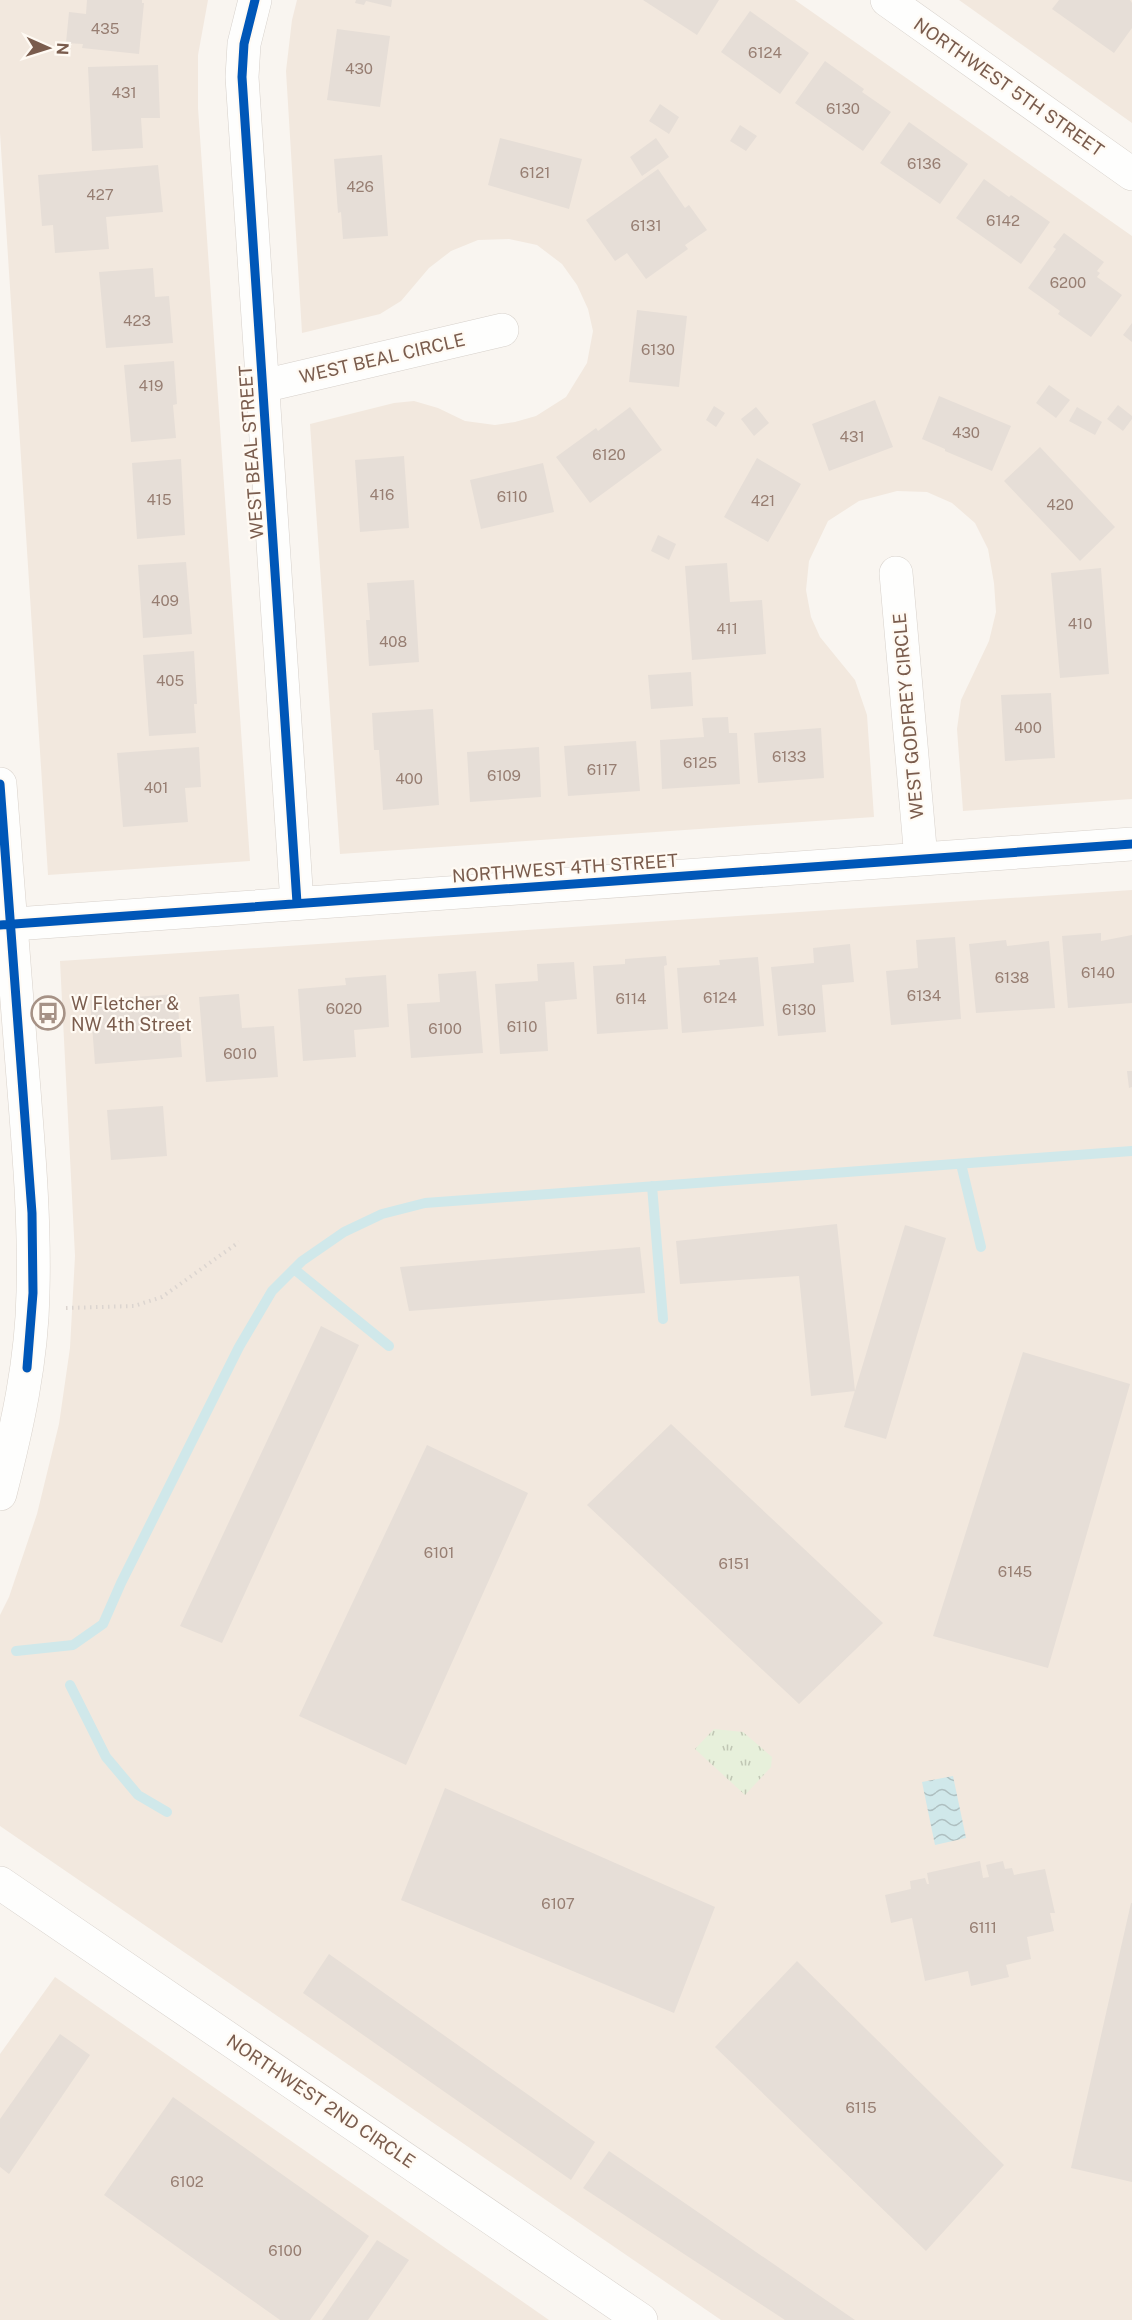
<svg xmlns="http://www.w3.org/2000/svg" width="1132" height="2320" font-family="'Public Sans',sans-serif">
  <defs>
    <pattern id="park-tufts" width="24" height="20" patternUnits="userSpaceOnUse" patternTransform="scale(1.5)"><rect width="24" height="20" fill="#e7f0db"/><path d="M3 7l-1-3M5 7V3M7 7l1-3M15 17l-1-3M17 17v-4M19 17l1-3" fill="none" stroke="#c0c6b4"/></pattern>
    <pattern id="water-waves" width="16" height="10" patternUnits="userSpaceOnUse" patternTransform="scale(1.5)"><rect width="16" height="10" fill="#d0e8ea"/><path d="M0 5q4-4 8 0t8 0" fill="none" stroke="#aebfc0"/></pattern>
  </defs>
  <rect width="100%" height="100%" fill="#f9f5f0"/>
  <path fill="#f2e8de" d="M0 0H208L198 55V108L250 861 48 875 0 133Z
    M297 0H795L1132 236V799L963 811 957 729 961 700 989 641 996 612 994 583 988 549 975 523 952 503 927 492 897 491 859 501 828 521 809 561 806 590 811 617 820 637 855 680 867 715 874 817 340 854 310 424 394 403 414 401 438 408 465 421 495 425 515 422 536 416 566 397 587 363 593 331 588 309 577 285 562 264 537 245 509 239 478 240 451 251 429 268 401 301 380 314 302 333 286 71 292 20Z
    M959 0H1132V123Z
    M1132 890V2320H721L0 1826V1615L9 1597 37 1514 59 1424 70 1348 75 1256 60 961Z
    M55 1977 549 2320H0V2054Z"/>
  <path fill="url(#park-tufts)" d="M714 1729 743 1732 772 1757 771 1767 745 1795 695 1749Z"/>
  <path fill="url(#water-waves)" d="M953 1776 966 1838 935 1845 922 1782Z"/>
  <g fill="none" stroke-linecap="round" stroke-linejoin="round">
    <path stroke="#d0e8ea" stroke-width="10" d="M961 1164 981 1247
      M652 1186 663 1319
      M294 1269 389 1346
      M16 1651 73 1645 103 1624 121 1583 239 1347 272 1291 302 1261 344 1232 382 1214 425 1203 1132 1151
      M70 1685 106 1757 138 1795 167 1812"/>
  </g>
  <path fill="#e6ded7" d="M87 0H142V3H144L139 54 82 48 83 44 66 43 69 12 86 14Z
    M356 0H392L391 7 366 1 364 5 355 3Z
    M643 0H719L697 35Z
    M1059 0H1130L1132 3V28L1114 53 1052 9Z
    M750 11 809 53 780 94 721 52Z
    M337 29 390 36 380 107 327 100Z
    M825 61 864 89 862 92 891 112 863 151 795 103Z
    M158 65 160 118H141L143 148 92 151 88 67Z
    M660 104 679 117 669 134 649 121Z
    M909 122 968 164 940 204 880 163Z
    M740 125 757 136 746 151 730 141Z
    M500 138 582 159 569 209 488 185Z
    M656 138 669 157 642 176 630 157Z
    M382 155 388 236 343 239 341 212 338 213 334 159Z
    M158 165 163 212 106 217 109 249 55 253 53 225 42 226 38 175Z
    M658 169 685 208 689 205 707 230 685 245 688 249 646 279 627 253 615 261 586 220Z
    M984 179 1009 197 1011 195 1050 222 1021 264 956 218Z
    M1064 233 1104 262 1097 271 1100 273 1097 277 1122 295 1091 337 1058 314 1060 311 1028 288 1056 249 1053 247Z
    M153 268 155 297 169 296 173 343 106 348 99 272Z
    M637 310 687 316 679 387 629 382Z
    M1132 323V342L1123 335Z
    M174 361 177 404 173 405 176 438 131 442 124 365Z
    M1049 385 1070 400 1056 418 1036 403Z
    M939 396 1011 426 992 471 945 451V449L922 439Z
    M875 400 893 447 829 471 812 424Z
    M1118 405 1132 416V419L1123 431 1107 419Z
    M714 406 725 413 716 427 706 420Z
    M630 407 662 450 590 503 556 457 596 428 598 431Z
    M756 407 769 423 754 436 741 419Z
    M1077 407 1102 422 1095 435 1069 421Z
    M1040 447 1115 527 1080 561 1004 481Z
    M404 456 409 528 360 532 355 460Z
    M757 458 801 484 768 542 724 517Z
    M181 459 185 535 137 539 132 463Z
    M543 463 554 512 481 529 470 480Z
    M658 535 676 544 669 560 651 551Z
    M186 562 192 634 143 638 138 565Z
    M727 563 730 602 762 600 766 654 692 660 685 566Z
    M1101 568 1109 674 1060 678 1051 573Z
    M414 580 419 662 369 666 366 620H370L367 583Z
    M194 651 197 704H194L196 733 149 736 143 655Z
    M691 672 693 706 651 709 648 675Z
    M1051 693 1055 758 1005 761 1001 695Z
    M433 709 439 805 383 810 379 750H374L372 713Z
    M728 717 729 733H737L740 784 662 789 660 740 704 737 702 718Z
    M821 728 824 778 758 783 754 733Z
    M636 741 640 791 568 796 564 746Z
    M199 747 201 787 185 788 188 822 123 827 117 753Z
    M539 747 541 797 470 802 467 752Z
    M1101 933V941L1132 935V1003L1068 1008 1062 936Z
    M955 937 961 1019 891 1025 886 971 918 968 916 940Z
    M1006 940 1007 946 1049 941 1055 1008 976 1013 969 944Z
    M850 944 854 982 822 985 826 1032 778 1036 771 967 814 963 813 948Z
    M666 956 667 965 664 966 668 1029 597 1034 593 966 625 964V959Z
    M758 957 764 1026 682 1033 677 968 720 965 719 960Z
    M574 962 577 999 545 1002 548 1051 500 1054 495 984 538 981 537 964Z
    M476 971 483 1053 411 1058 407 1004 440 1002 438 974Z
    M386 975 389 1027 354 1030 356 1057 303 1061 298 989 346 985 345 978Z
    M177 994 182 1057 95 1064 90 1000Z
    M239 994 242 1028 274 1026 278 1077 206 1082 199 997Z
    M1127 1071H1132V1087L1129 1088Z
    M163 1106 167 1156 111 1160 107 1110Z
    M837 1224 855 1391 811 1396 799 1276 680 1284 676 1241Z
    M905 1225 946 1238 886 1439 844 1427Z
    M640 1247 645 1293 409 1311 400 1267Z
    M321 1326 359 1345 222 1643 180 1626Z
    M1023 1352 1130 1384 1048 1668 933 1636Z
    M671 1424 883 1623 799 1704 587 1505Z
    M427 1445 528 1493 406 1765 299 1716Z
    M445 1788 715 1907 674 2013 401 1900Z
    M980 1861 983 1878 989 1877 986 1865 1003 1861 1005 1869 1012 1868 1014 1875 1045 1869 1055 1913H1050L1054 1931 1027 1937 1031 1959 1006 1965 1009 1977 971 1986 968 1971 925 1981 912 1918 891 1923 885 1895 911 1889 910 1881 925 1878 927 1884H929L927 1873Z
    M1131 1903H1132V2182L1071 2168Z
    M329 1954 595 2142 571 2180 303 1993Z
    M797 1961 1004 2165 926 2251 715 2047Z
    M60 2034 90 2055 9 2174 0 2167V2119Z
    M173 2097 369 2236 310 2320H280L104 2195Z
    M609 2151 855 2320H785L583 2188Z
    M377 2240 409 2260 368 2320H322Z"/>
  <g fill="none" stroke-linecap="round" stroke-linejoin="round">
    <g stroke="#d7d1cb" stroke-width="34">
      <path id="street" d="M255 0 244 44 242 77 297 903
        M887 0 1132 174
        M263 386 502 330
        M896 573 921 859
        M0 925 1132 844
        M0 1883 641 2320"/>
    </g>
    <g stroke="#d9d2cb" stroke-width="34">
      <path id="secondary" d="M0 784C7 878 15 972 22 1065 28 1141 35 1217 33 1292 32 1361 17 1428 0 1494"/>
    </g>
    <path stroke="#dcd5d0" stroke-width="4" stroke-dasharray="1.5 4.5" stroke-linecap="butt" d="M66 1308 134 1306 162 1297 239 1242"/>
    <use href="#street" stroke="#fefefd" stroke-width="33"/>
    <use href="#secondary" stroke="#fefefd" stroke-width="33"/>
    <g stroke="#fffaf3" stroke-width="13">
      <path id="cycleway" d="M255 0 244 44 242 77 297 903
        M0 784 32 1213 33 1293 27 1368
        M0 925 1132 844"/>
    </g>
    <use href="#cycleway" stroke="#0057b8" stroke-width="9"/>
  </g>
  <defs>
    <g id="bus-ring" transform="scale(1.725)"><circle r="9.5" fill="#fffaf3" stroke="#a69286" stroke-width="1.5"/><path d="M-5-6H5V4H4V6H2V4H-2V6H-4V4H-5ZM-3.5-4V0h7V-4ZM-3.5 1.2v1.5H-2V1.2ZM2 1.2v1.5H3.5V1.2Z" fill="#a69286"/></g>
  </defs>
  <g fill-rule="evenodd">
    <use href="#bus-ring" x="48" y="1013"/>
  </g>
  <g text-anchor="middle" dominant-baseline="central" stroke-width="4.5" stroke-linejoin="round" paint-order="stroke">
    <g font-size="15" fill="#977e72">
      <text x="105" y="28">435</text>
      <text x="765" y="52">6124</text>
      <text x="359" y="68">430</text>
      <text x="124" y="92">431</text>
      <text x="843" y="108">6130</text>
      <text x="924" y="163">6136</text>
      <text x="535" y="172">6121</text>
      <text x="360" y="186">426</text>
      <text x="100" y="194">427</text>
      <text x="1003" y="220">6142</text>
      <text x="646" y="225">6131</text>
      <text x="1068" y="282">6200</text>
      <text x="137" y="320">423</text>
      <text x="658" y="349">6130</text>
      <text x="151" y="385">419</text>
      <text x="966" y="432">430</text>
      <text x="852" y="436">431</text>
      <text x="609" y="454">6120</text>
      <text x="382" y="494">416</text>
      <text x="512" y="496">6110</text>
      <text x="159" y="499">415</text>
      <text x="763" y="500">421</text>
      <text x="1060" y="504">420</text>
      <text x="165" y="600">409</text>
      <text x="1080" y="623">410</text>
      <text x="727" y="628">411</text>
      <text x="393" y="641">408</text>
      <text x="170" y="680">405</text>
      <text x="1028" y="727">400</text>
      <text x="789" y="756">6133</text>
      <text x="700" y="762">6125</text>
      <text x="602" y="769">6117</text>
      <text x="504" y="775">6109</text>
      <text x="409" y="778">400</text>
      <text x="156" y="787">401</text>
      <text x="1098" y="972">6140</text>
      <text x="1012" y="977">6138</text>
      <text x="924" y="995">6134</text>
      <text x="720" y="997">6124</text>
      <text x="631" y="998">6114</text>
      <text x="344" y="1008">6020</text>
      <text x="799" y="1009">6130</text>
      <text x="522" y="1026">6110</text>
      <text x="445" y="1028">6100</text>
      <text x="240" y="1053">6010</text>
      <text x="439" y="1552">6101</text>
      <text x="734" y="1563">6151</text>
      <text x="1015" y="1571">6145</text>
      <text x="558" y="1903">6107</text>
      <text x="983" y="1927">6111</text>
      <text x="861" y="2107">6115</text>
      <text x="187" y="2181">6102</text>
      <text x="285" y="2250">6100</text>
    </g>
    <g font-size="18" fill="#7a5c4d" stroke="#fffaf3">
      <text transform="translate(1009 87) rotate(35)">NORTHWEST 5TH STREET</text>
      <text transform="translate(382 358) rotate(-13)">WEST BEAL CIRCLE</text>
      <text transform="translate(251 452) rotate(-94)">WEST BEAL STREET</text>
      <text transform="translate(908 716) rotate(-95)">WEST GODFREY CIRCLE</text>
      <text transform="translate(565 868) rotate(-4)">NORTHWEST 4TH STREET</text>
      <text transform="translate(321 2101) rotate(34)">NORTHWEST 2ND CIRCLE</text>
    </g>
    <g font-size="18" fill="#7a5c4d" stroke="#fffaf3" text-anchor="start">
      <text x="71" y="1003">W Fletcher &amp;<tspan x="71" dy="21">NW 4th Street</tspan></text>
    </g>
  </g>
  <g transform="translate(48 48) rotate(93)" stroke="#fffaf3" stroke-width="4.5" paint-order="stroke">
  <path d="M0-4.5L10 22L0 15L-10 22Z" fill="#7a5c4d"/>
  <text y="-9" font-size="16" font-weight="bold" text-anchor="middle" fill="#7a5c4d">N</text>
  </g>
</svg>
